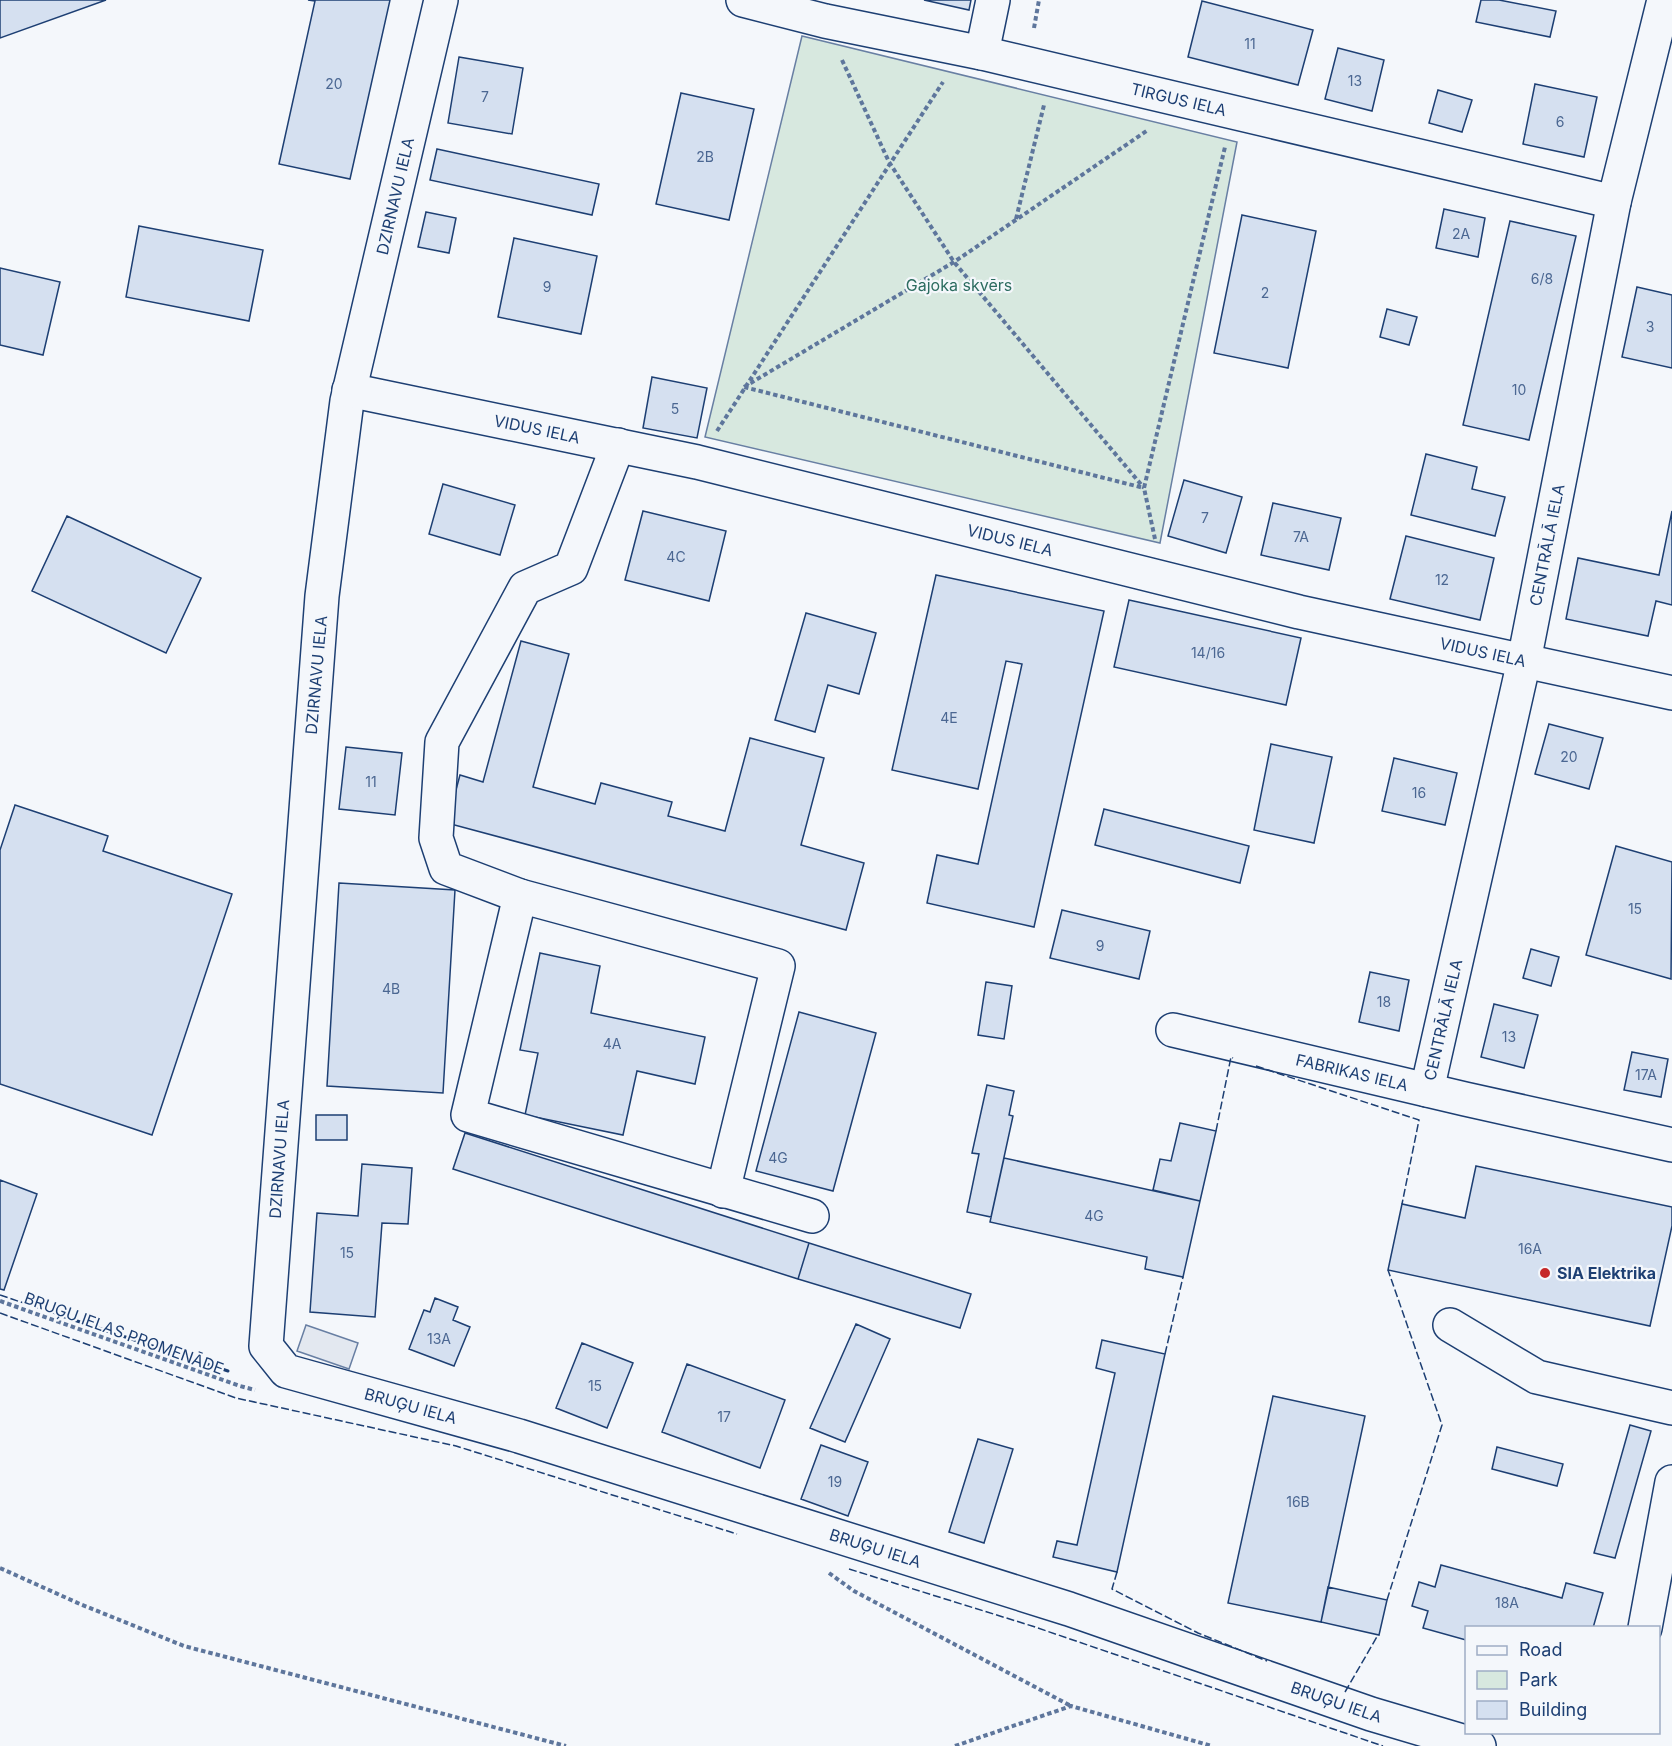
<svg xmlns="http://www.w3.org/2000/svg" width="1672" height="1746" font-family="Inter,sans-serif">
  <rect width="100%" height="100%" fill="#f4f7fb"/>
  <path fill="#d7e8df" stroke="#687fa3" stroke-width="1.5" d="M802 36 1237 142 1160 543 705 437Z"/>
  <path fill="#e3e8f0" stroke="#687fa3" stroke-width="1.5" d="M306 1325 358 1343 349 1369 297 1351Z"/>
  <path fill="#d5e0f0" stroke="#1d3f73" stroke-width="1.5" d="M0 0H106L0 38Z
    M308 0H390L350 179 279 164 315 1Z
    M924 0H971L969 10Z
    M1481 0H1499L1556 11 1550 37 1476 22Z
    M1202 1 1313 30 1298 85 1188 57Z
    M1338 48 1384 60 1372 111 1325 99Z
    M459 57 523 68 512 134 448 123Z
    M1535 84 1597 97 1584 157 1523 144Z
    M1438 90 1472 100 1462 132 1429 123Z
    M681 93 754 109 729 220 656 204Z
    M437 149 599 184 592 215 430 180Z
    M1444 209 1485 218 1478 257 1436 248Z
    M426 212 456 218 449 253 418 247Z
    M1242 215 1316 231 1288 368 1214 353Z
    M1510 221 1576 236 1529 440 1463 425Z
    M139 226 263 250 249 321 126 297Z
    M514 238 597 256 581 334 498 317Z
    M0 268 60 282 43 355 0 345Z
    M1637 287 1672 295V368L1622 357Z
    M1387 309 1417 317 1409 345 1380 337Z
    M652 377 707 388 697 438 643 428Z
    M1426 454 1477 467 1472 489 1505 497 1495 536 1411 515Z
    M1184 480 1242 497 1226 553 1168 536Z
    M443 484 515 505 500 555 429 534Z
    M1273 503 1341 518 1329 570 1261 555Z
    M643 511 726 531 709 601 625 580Z
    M1672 511V605L1656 601 1648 636 1566 619 1578 558 1659 575Z
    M67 516 201 578 166 653 32 591Z
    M1406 536 1494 558 1480 620 1390 599Z
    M936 575 1104 611 1034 927 927 903 937 855 978 864 1022 664 1006 661 978 789 892 770Z
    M1129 600 1301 638 1286 705 1114 667Z
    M806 613 876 633 859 694 828 685 815 732 775 720Z
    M521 641 569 654 533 787 595 804 601 783 672 802 668 816 725 831 750 738 824 758 801 845 864 863 846 930 447 823 460 775 483 782Z
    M1549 724 1603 738 1589 789 1535 774Z
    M1271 744 1332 757 1314 843 1254 830Z
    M346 747 402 753 395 815 339 809Z
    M1394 758 1457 773 1445 825 1382 811Z
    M15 805 108 836 103 851 232 894 152 1135 0 1084V850Z
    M1104 809 1249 846 1240 883 1095 845Z
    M1616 846 1672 862 1671 979 1586 955Z
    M339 883 455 890 443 1093 327 1086Z
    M1062 910 1150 931 1139 979 1050 958Z
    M1531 949 1559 957 1551 986 1523 978Z
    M540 953 600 966 591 1013 705 1037 695 1084 637 1071 623 1135 525 1115 538 1053 520 1050Z
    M1370 972 1409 980 1399 1031 1359 1022Z
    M986 982 1012 986 1004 1039 978 1035Z
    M1494 1004 1538 1015 1524 1068 1481 1057Z
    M799 1012 876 1033 833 1191 756 1171Z
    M1632 1052 1668 1059 1661 1097 1624 1090Z
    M987 1085 1014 1091 1009 1115 1013 1116 991 1217 967 1212 979 1154 972 1153Z
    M316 1115H347V1140H316Z
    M1180 1123 1216 1131 1200 1201 1153 1190 1160 1159 1171 1161Z
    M465 1133 809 1243 798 1279 453 1169Z
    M1004 1158 1200 1201 1183 1277 1145 1269 1147 1257 990 1222Z
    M362 1164 412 1168 408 1224 382 1223 375 1317 310 1312 317 1213 358 1216Z
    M1476 1166 1672 1207V1226L1650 1326 1388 1270 1402 1204 1465 1218Z
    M0 1180 37 1194 4 1290 0 1289Z
    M809 1243 971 1294 960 1328 798 1279Z
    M435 1298 458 1307 453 1320 470 1327 454 1366 409 1349 424 1310 430 1312Z
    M856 1324 890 1339 845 1442 810 1428Z
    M1102 1340 1165 1354 1117 1572 1053 1557 1057 1541 1077 1545 1115 1373 1096 1368Z
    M582 1343 633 1363 607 1428 556 1408Z
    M687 1364 785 1400 760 1468 662 1432Z
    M1273 1396 1365 1416 1321 1622 1228 1603Z
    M1630 1425 1651 1431 1615 1558 1594 1553Z
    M978 1439 1013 1449 984 1543 949 1532Z
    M821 1445 868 1462 848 1516 801 1499Z
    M1497 1447 1563 1464 1557 1486 1492 1469Z
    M1441 1565 1562 1598 1566 1583 1603 1593 1593 1628H1466V1640L1423 1628 1428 1611 1412 1606 1419 1582 1435 1587Z
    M1328 1587 1387 1600 1379 1635 1321 1622Z"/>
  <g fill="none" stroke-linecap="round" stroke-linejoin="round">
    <g stroke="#1d3f73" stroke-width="36">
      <g id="minor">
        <path id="s1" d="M441 0 347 401 322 596 266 1346 286 1371 519 1436 1069 1609 1371 1714 1479 1746"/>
        <path id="s2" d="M743 0 825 21 982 53 1614 202"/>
        <path d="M982 53 993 0"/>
        <path id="s3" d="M349 390 697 462 1299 612 1672 693"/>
        <path d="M618 445 571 568 525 588 442 742 436 838 446 868 520 896 468 1115 812 1216"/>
        <path d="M520 896 778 966 723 1191"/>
        <path id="s4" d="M1173 1030 1465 1099 1672 1145"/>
        <path id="s5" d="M1427 1090 1524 661 1614 202 1664 0"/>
        <path d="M1450 1325 1537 1377 1672 1408"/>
        <path d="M1645 1628 1672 1482"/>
      </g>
    </g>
    <path stroke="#5e769c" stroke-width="4" stroke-dasharray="4.5 3" stroke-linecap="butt" d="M1034 28 1039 0
      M842 60 889 162 954 262 1144 488
      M1016 219 1044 105
      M744 387 954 262 1148 130
      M744 387 1144 488
      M717 431 943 82
      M1155 539 1144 488 1225 147
      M0 1301 240 1386 255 1390
      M0 1568 80 1604 184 1646 566 1746
      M829 1573 854 1591 1071 1706
      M955 1746 1071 1706 1212 1746"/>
    <use href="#minor" stroke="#f4f7fb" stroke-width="33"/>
    <path stroke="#1d3f73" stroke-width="1.5" stroke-dasharray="8 3" stroke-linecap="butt" d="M1256 1066 1419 1120 1402 1204
      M1216 1131 1231 1057 1233 1058
      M0 1295 59 1315
      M0 1313 236 1398 456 1446 737 1534
      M1165 1354 1183 1277
      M849 1569 1032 1626 1383 1746
      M1117 1572 1112 1589 1198 1633 1267 1661
      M1387 1600 1442 1425 1388 1270
      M1345 1692 1378 1635"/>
    <path stroke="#1d3f73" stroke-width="3" d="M59 1315 228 1371"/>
  </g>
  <circle fill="#c62828" stroke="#f4f7fb" stroke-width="2" cx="1545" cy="1273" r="6"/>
  <g text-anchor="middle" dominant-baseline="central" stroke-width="4.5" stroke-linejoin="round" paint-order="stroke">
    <g font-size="14" fill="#4b6792">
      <text x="1250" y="43">11</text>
      <text x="1355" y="80">13</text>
      <text x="334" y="83">20</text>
      <text x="485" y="96">7</text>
      <text x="1560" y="121">6</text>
      <text x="705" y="156">2B</text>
      <text x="1461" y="233">2A</text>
      <text x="1542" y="278">6/8</text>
      <text x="547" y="286">9</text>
      <text x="1265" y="292">2</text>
      <text x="1650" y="326">3</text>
      <text x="1519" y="389">10</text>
      <text x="675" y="408">5</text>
      <text x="1205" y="517">7</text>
      <text x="1301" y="536">7A</text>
      <text x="676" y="556">4C</text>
      <text x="1442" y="579">12</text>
      <text x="1208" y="652">14/16</text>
      <text x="949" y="717">4E</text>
      <text x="1569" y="756">20</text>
      <text x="371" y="781">11</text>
      <text x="1419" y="792">16</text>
      <text x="1635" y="908">15</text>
      <text x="1100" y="945">9</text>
      <text x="391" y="988">4B</text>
      <text x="1384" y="1001">18</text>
      <text x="1509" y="1036">13</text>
      <text x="612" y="1043">4A</text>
      <text x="1646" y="1074">17A</text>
      <text x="778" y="1157">4G</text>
      <text x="1094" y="1215">4G</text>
      <text x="1530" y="1248">16A</text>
      <text x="347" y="1252">15</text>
      <text x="439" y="1338">13A</text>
      <text x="595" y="1385">15</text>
      <text x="724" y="1416">17</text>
      <text x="835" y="1481">19</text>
      <text x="1298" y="1501">16B</text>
      <text x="1507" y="1602">18A</text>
    </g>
    <g font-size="16" fill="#1d3f73" stroke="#f4f7fb">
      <text stroke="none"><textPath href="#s2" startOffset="447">TIRGUS IELA</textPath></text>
      <text transform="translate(395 196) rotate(-77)">DZIRNAVU IELA</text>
      <text stroke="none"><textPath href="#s3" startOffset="192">VIDUS IELA</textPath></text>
      <text stroke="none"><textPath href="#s3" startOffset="678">VIDUS IELA</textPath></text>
      <text stroke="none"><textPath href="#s5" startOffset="558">CENTRĀLĀ IELA</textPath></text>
      <text stroke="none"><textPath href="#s3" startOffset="1164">VIDUS IELA</textPath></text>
      <text transform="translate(316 675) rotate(-85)">DZIRNAVU IELA</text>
      <text stroke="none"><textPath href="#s5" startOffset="72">CENTRĀLĀ IELA</textPath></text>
      <text stroke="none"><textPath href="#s4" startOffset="184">FABRIKAS IELA</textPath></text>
      <text transform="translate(279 1159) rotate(-86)">DZIRNAVU IELA</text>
      <text transform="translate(124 1333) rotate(20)">BRUĢU IELAS PROMENĀDE</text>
      <text stroke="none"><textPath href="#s1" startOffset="1522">BRUĢU IELA</textPath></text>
      <text stroke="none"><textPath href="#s1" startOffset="2008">BRUĢU IELA</textPath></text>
      <text stroke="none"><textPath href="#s1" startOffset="2494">BRUĢU IELA</textPath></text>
    </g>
    <g font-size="16" fill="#2c6c60" stroke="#f4f7fb">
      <text x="959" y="285">Gajoka skvērs</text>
    </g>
    <g font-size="16" font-weight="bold" fill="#1d3f73" stroke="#f4f7fb" text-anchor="start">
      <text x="1557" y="1273">SIA Elektrika</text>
    </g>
  </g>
  <rect x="1465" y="1626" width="195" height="108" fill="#f4f7fb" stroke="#9eadc5" stroke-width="1.5"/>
  <rect x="1477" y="1646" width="30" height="9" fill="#f4f7fb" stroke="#9eadc5" stroke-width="1.5"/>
  <text x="1519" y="1656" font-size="18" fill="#1d3f73">Road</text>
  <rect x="1477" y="1671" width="30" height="18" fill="#d7e8df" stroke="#9eadc5" stroke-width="1.5"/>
  <text x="1519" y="1686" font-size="18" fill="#1d3f73">Park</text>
  <rect x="1477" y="1701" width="30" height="18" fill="#d5e0f0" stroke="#9eadc5" stroke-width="1.5"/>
  <text x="1519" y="1716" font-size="18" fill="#1d3f73">Building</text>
</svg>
